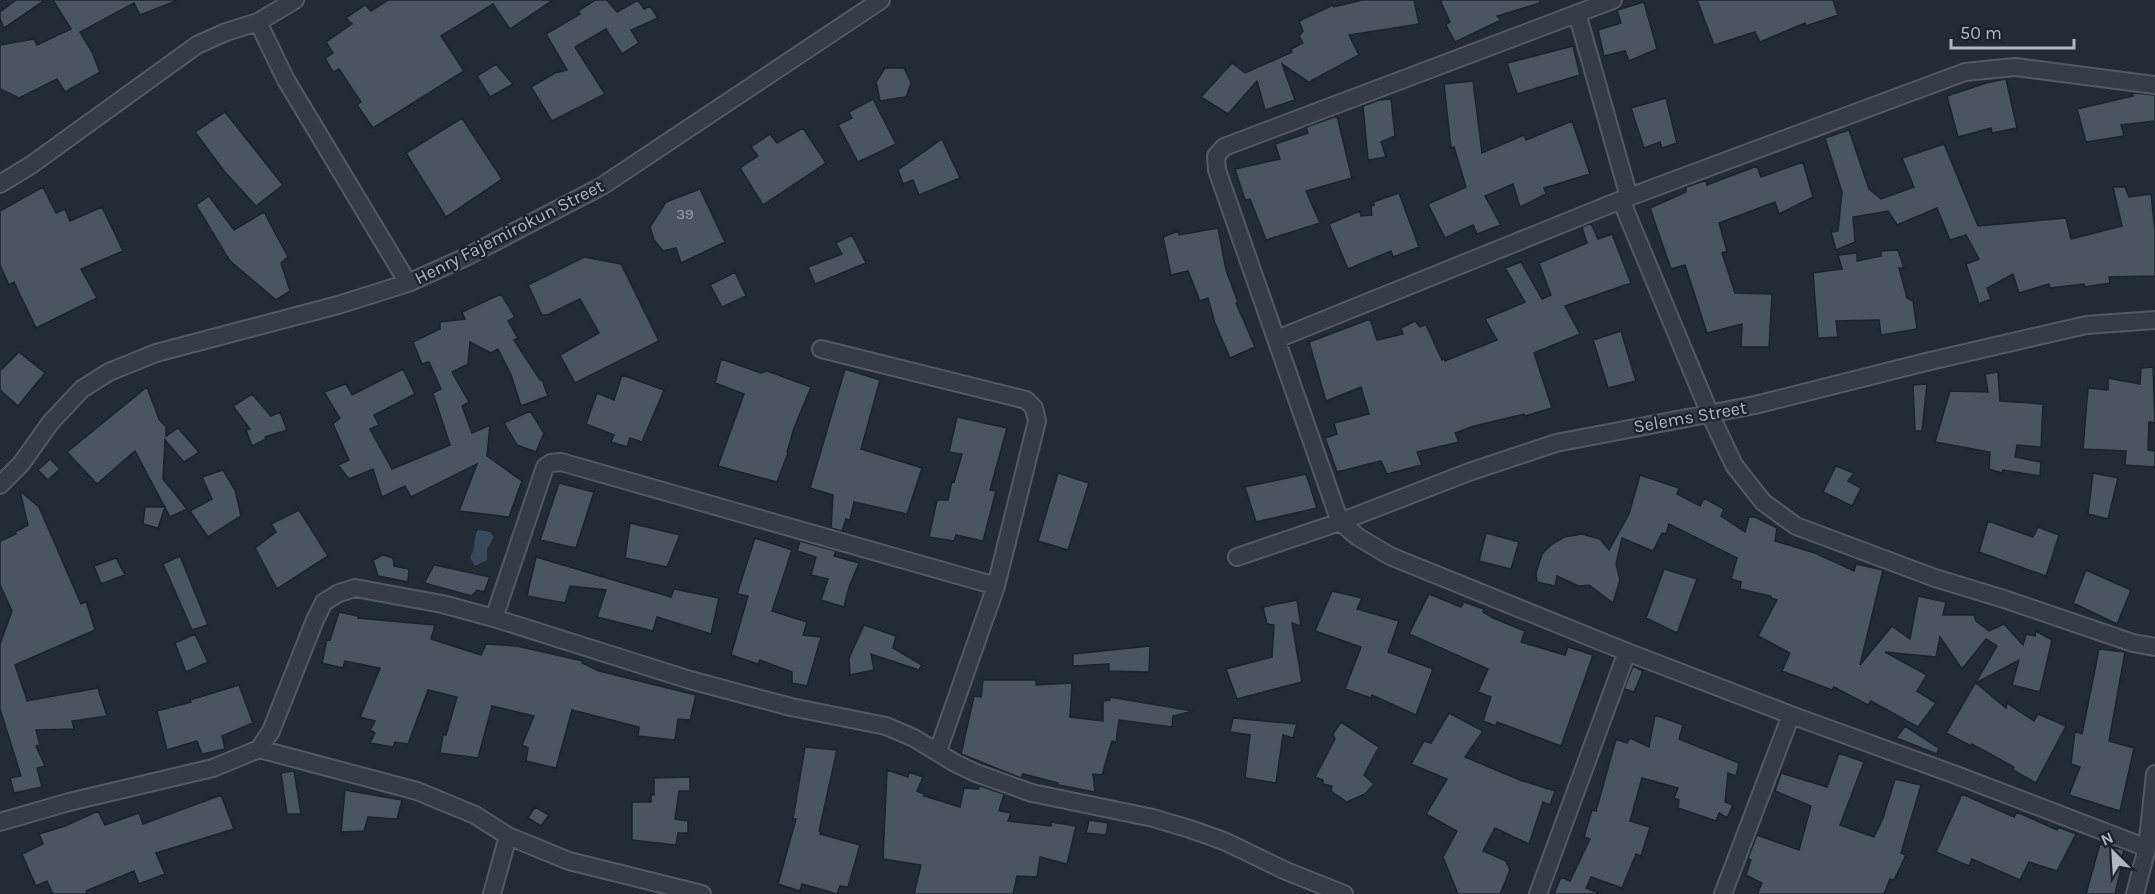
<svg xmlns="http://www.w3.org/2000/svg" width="2155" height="894" font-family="Karla,sans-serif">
  <rect width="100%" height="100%" fill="#232b34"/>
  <path fill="#3a485c" d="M478 530 490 532 494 537 487 549V560L475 566 470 558C477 546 472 540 478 530Z"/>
  <path fill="#4b5560" stroke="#1d232c" stroke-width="1.5" d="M16 0H45L4 28 0 19V12Z
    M53 0H176V1L140 15 134 3 80 32 92 52 100 72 65 92 57 79 19 98 0 89V45L34 39 37 45 71 29Z
    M388 0H553L510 29 493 4 441 36 464 71 373 128 357 105 361 102 339 69 333 72 325 58 333 53 326 42 352 24 346 18 365 5 371 11Z
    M595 0H607L617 12 638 0 644 9 650 6 658 18 631 30 639 43 622 54 606 29 575 47 605 94 552 121 531 87 555 73 567 70 546 34 580 14 578 11Z
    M1362 0H1414L1419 24 1349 35 1359 55 1309 82 1282 64 1295 100 1265 110 1257 81 1228 114 1201 97 1232 63 1245 73 1292 52 1291 49 1303 43 1299 36 1303 31 1299 21 1333 5 1334 7Z
    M1440 0H1540V3L1497 16 1501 20 1455 42 1446 25 1450 22Z
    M1697 0H1833L1838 15 1806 26 1805 23 1760 42 1755 32 1714 45Z
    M1644 2 1657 49 1629 61 1625 51 1604 56 1598 30 1621 23 1617 10Z
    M1573 46 1580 75 1517 94 1507 63Z
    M496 64 513 84 490 97 477 76Z
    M885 68H904L911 83 906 97 880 101 876 82Z
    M2006 79 2017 128 1992 133 1991 128 1958 137 1947 96 1986 83Z
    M1473 81 1482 153 1524 135 1526 140 1572 121 1590 174 1544 188 1546 194 1520 207 1513 184 1485 196 1501 225 1477 234 1473 225 1445 238 1428 204 1466 187 1454 147 1451 148 1444 84Z
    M2136 93 2155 95V121L2121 125 2124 136 2086 142 2077 109 2133 96 2132 94Z
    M1666 98 1677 143 1662 148 1660 142 1644 148 1631 108Z
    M873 99 896 144 858 162 838 125 852 118 849 112Z
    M1391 99 1395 136 1381 142 1386 157 1368 160 1363 106 1379 100Z
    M225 112 283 185 256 206 224 171 195 132Z
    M1337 116 1352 178 1306 191 1320 223 1266 240 1250 199 1245 200 1235 169 1280 159 1275 144 1308 133 1306 127Z
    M462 118 502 179 446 217 406 153Z
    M803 128 826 163 763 205 740 168 758 156 751 147 770 134 777 143Z
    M1849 130 1869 189 1881 199 1914 187 1902 158 1944 144 1978 226 2066 218 2071 239 2122 226 2113 187H2125L2129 197 2151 194 2155 231V276L2109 277 2110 283 2085 287 2084 284 2050 288 2049 284 2019 293 2013 274 1987 288 1991 299 1979 304 1966 264 1979 259 1966 235 1950 240 1937 208 1897 225 1888 211 1853 217 1855 242 1836 250 1831 232 1838 231 1842 192 1825 138Z
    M942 139 960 178 919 195 913 180 903 184 898 170Z
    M1803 162 1813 197 1779 214 1775 202 1719 223 1727 251 1722 253 1735 293 1772 294 1769 347H1741L1742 324 1707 333 1685 265 1671 269 1650 208 1686 192V187L1706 180 1707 185 1757 166 1761 177Z
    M43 187 56 213 65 209 70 221 102 207 123 251 81 269 97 298 36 328 14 282 9 285 0 265V211Z
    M700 189 725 242 681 263 676 248 663 251 654 240 650 227 666 202Z
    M1399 193 1419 247 1393 257 1391 251 1348 269 1329 224 1360 211 1361 216 1372 215 1371 206 1374 205 1373 202Z
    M209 196 234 230 264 212 288 257 281 263 290 291 276 300 230 261 196 205Z
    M1591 223 1598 239 1612 234 1631 283 1565 306 1580 334 1534 353 1552 408 1525 416 1524 414 1474 426 1455 433 1459 442 1417 452 1422 465 1387 474 1381 461 1337 472 1325 438 1337 434 1334 423 1369 414 1361 387 1326 401 1309 342 1370 319 1377 340 1403 334 1401 328 1415 321 1420 327 1426 325 1442 360 1444 358 1445 361 1497 340 1485 319 1525 302 1505 268 1521 262 1542 299 1551 295 1539 263 1587 243 1582 227Z
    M1218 228 1226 270 1238 302 1236 303 1255 347 1230 358 1215 323 1208 298 1200 301 1188 271 1171 275 1163 237 1178 231 1179 235Z
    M852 235 866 263 815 284 808 267 842 254 836 243Z
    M1898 250 1904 268H1899L1907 298 1913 301 1917 329 1881 335 1879 320 1836 321 1838 337 1818 338 1813 273 1842 269 1838 255 1857 253V261L1881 256V251Z
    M584 257 621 264 659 341 575 383 560 355 599 333 580 299 547 315H542L528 285Z
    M735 272 746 296 722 307 710 285Z
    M501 294 515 317 508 321 518 338 514 340 540 380H542L548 396 521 406 511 375 498 349 491 353 470 342 468 364 452 372 469 402 462 406 472 433 490 425 487 456 522 481 509 517 459 511 477 464 411 497 405 486 382 497 373 469 349 479 338 465 349 460 333 424 340 418 324 392 346 384 352 395 403 369 415 394 374 415 379 425 370 429 392 469 450 445 433 393 441 389 429 362 422 364 413 342 440 329V322L465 319 462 312Z
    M1621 331 1636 381 1608 388 1593 340Z
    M19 352 45 373 18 406 0 390V371Z
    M721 359 761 373 767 371 811 387 794 428 787 452 788 453 777 482 718 466 744 394 715 383Z
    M2153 367 2155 423 2149 422 2148 450 2155 451V467L2125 465 2126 451 2083 449 2088 388 2108 390V378L2140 384 2141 368Z
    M845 369 880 380 861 449 922 468 907 514 854 502 850 520 846 519 842 531 831 528 833 495 810 488Z
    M1998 372 2000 401 2043 404 2041 447 2017 445 2015 457 2041 462 2040 476 2003 470 2002 473 1989 469 1990 452 1935 442 1950 391 1988 392 1985 374Z
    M622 375 664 390 642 442 630 438 627 447 611 442 614 435 586 424 597 393 614 400Z
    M1927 384 1922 431H1915L1913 385Z
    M147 387 159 419 166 427V436L178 428 199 452 184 462 165 440 163 479 187 509 170 517 135 451 97 484 67 452Z
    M252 394 271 416 280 412 287 430 265 437 266 439 252 446 246 430 250 429 233 406Z
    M530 411 544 433 536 452 517 445 504 423Z
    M957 417 1007 428 990 490 996 491 983 541 956 535 954 541 929 537 937 500H948L952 481 954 482 962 454 949 452Z
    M50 459 60 469 48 480 38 470Z
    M1836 466 1854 473 1848 481 1861 488 1852 506 1823 492Z
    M223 470 235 490 241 516 208 537 190 511 212 499 202 477Z
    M1058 473 1089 483 1068 550 1038 541Z
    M2093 473 2118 478 2108 519 2088 514Z
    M1306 474 1317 508 1256 522 1245 487Z
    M1640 475 1679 488 1677 494 1700 506 1704 498 1724 509 1721 516 1745 532 1749 517H1755L1777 528 1775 541 1815 553 1854 571 1856 564 1883 570 1860 665 1892 626 1910 639 1918 596 1946 602 1943 615H1974L1976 621 1989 631 2004 624 2023 645 2026 634 2035 636 2036 631 2052 640 2040 692 2012 685 2019 660 1976 683 2006 708 2007 703 2034 721 2038 714 2066 726 2036 783 2013 770 2014 767 1972 744 1971 746 1946 733 1997 646 1986 639 1962 669 1940 637 1936 657 1885 652 1927 675 1917 691 1936 703 1918 727 1871 701 1868 705 1834 687 1832 690 1782 671 1790 653 1758 636 1777 600 1771 598V596L1740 589 1741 582 1731 579 1737 558 1669 524 1666 534 1662 533 1653 551 1622 538 1616 564 1620 580 1613 603 1589 585 1579 586 1557 576 1555 586 1537 582 1536 573 1542 554 1552 544 1564 537 1582 534 1600 539 1609 550 1629 514Z
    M559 483 594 492 576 548 540 540Z
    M20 491 39 507 81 604 86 601 95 630 15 665 26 697 27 701 98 688 107 716 72 721 74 729 36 730 40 745 36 746 45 766 37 768 42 787 14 793 10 778 21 776 0 709V644L12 611 0 585V541L16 534 15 532 28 525Z
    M145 507H165L158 528 143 524Z
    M299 510 328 556 277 589 255 548 276 532 271 524Z
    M1988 521 2033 537 2038 527 2059 535 2046 576 1979 552Z
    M630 523 680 535 667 567 625 558Z
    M1486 533 1519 542 1511 569 1479 561Z
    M755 538 792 550 772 611 807 622 803 635 821 637 807 686 792 683V672L760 660 758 664 731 655 748 596 737 594Z
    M800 541 836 551 834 556 859 563 849 587 844 607 821 600 828 579 811 575 816 557 797 551Z
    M383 555 393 558 394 566 409 569 408 582 378 576 373 560Z
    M180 556 208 625 192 630 163 564Z
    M536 557 671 597 674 589 719 598 711 634 657 617 653 631 597 617 606 590 570 586 565 603 527 596Z
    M116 558 125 575 101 584 94 566Z
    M434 565 444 567 490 577 484 592 477 590 472 596 424 583Z
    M1664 569 1697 579 1677 633 1646 618Z
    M2086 570 2131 590 2117 624 2073 603Z
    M1332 591 1362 598 1357 609 1399 621 1388 652 1433 669 1416 715 1372 695 1371 698 1345 689 1361 647 1315 631Z
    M1429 594 1461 607 1464 602 1484 609 1483 612 1493 618 1525 631 1521 642 1565 655 1568 647 1593 655 1561 746 1497 722 1496 726 1483 721 1491 697 1478 692 1488 669 1409 634Z
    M1297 600 1301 626 1292 623 1302 682 1237 699 1226 669 1272 657 1274 625 1267 624 1263 607Z
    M339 612 358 616V618L435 625 431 639 481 655 486 644 517 646 583 661 582 663 599 671 696 695 690 720 678 719 675 740 638 736 639 727 572 710 556 768 526 761 528 748 522 745 534 716 492 706 478 758 440 753 443 735H446L457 697 428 690 408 744 395 742 393 747 370 743 375 733 370 730 375 721 360 717 380 668 345 661 343 668 322 663 327 639 330 640Z
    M864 625 896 636 893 648 922 665 919 670 871 654 874 670 850 675 849 658Z
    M195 634 208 662 186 672 175 643Z
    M1150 646 1149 672 1109 671V664L1073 666V654Z
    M2099 649 2125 652 2109 741 2134 748 2120 811 2069 795 2080 767 2071 764 2075 731 2082 734Z
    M1633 666 1643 671 1634 692 1624 689Z
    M983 680H1036V685L1072 683 1070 717 1103 721V701L1110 700V697L1193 711 1173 716 1172 727 1119 720 1116 742 1112 741 1102 775 1093 774 1095 792 1058 785V783L1023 774 1021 778 961 754 974 696 981 697Z
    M239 685 253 723 222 736 225 749 202 754 197 741 167 750 157 711 191 702 190 700Z
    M1449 713 1483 731 1465 757 1520 780 1555 791 1550 805 1543 802 1529 844 1495 828 1483 851 1506 861 1510 870 1500 894H1458L1443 857 1457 831 1426 814 1447 779 1411 764 1424 741 1431 743Z
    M1655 715 1683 725 1679 739 1739 763 1736 776 1728 773 1725 802 1733 805 1727 818 1719 813 1716 821 1678 808 1679 800 1674 798 1678 788 1642 778 1630 821 1650 827 1641 856 1636 854 1622 888 1591 877 1586 888 1601 894H1554L1561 877 1570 881 1590 839 1584 837 1592 810 1596 811 1616 739 1627 743 1630 738 1649 747Z
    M1233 718 1297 724 1293 738 1283 735 1276 783 1245 778 1250 735 1230 732Z
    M1341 722 1379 747 1364 775 1374 784 1365 794 1347 802 1331 791 1332 786 1323 784V780L1315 777 1335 739 1333 734Z
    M1905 726 1939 748 1937 754 1896 738Z
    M805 747 837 750 819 831 821 832 820 834 860 845 848 887 840 886 837 894 802 884 800 891 778 884 796 819H793Z
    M1839 753 1864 762 1840 825 1874 837 1883 818 1895 779 1921 785 1901 853 1906 855 1894 880 1890 879 1884 894H1757L1762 883 1746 875 1751 860 1748 858 1757 835 1799 850 1811 806 1775 791 1781 773 1827 787Z
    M887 770 908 777 909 772 923 777 917 791 924 794V796L960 807 964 788 978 789 980 786 1004 794 999 811 1011 813 1008 821 1051 826V822L1076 826 1067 864 1040 857 1037 877 1017 876 1013 894H914L921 865 883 859Z
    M294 771 301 814H287L281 773Z
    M690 777V791H679L675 819 688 821V833H678L676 845 632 840V802H651V795H654V778Z
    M345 790 402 800 397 819 368 817 364 831 341 832Z
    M1962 794 2014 817 2017 812 2057 830 2058 827 2076 834 2057 871 2029 862 2020 880 1972 859 1969 866 1936 852Z
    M221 795 234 829 156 853 165 874 139 884 134 871 86 891 87 894H53L47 881 36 886 22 854 43 844 39 834 65 826 98 811 105 825 139 813 143 824Z
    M535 807 549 815 541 826 528 818Z
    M1089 820 1108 823 1106 835 1086 833Z
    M2100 844 2124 850 2121 860H2123L2115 894H2086Z"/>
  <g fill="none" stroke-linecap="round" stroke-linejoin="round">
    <g stroke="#535a63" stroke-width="20">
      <path id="street" d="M295 0 258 22 286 80 408 283
        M1613 0 1224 147 1216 156 1217 170 1340 522 1358 537 1390 556 1627 652 1791 715 1956 775 2147 848
        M1577 13 1629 197
        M0 184 31 165 197 45 226 32 258 22
        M1621 200 1710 414 1734 465 1763 502 1796 526 1935 578 2004 599 2133 643 2155 647
        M1277 339 1621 200 1965 72 2015 67 2155 85
        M821 349 1026 400 1034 408 1037 421 996 586
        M0 485 21 464 51 422 82 389 109 372 156 353 338 305 408 283 466 257 602 186 881 0
        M1237 557 1340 522 1469 472 1556 443 1755 405 1926 362 2086 325 2155 320
        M494 618 545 467 551 463 561 462 996 586 938 751
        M259 749 417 791 475 815 508 836 569 861 702 894
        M0 822 69 802 213 768 259 749 271 731 315 620 324 602 339 593 355 588 442 604 494 618 690 680 791 707 886 726 914 738 955 763 976 773 1032 793 1153 818 1190 829 1224 841 1286 871 1344 894
        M492 894 508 836
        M1538 894 1627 652
        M1723 894 1791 715
        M2135 894 2147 848 2155 774"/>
    </g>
    <use href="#street" stroke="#363c45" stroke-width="16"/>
  </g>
  <g text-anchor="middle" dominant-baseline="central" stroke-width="4.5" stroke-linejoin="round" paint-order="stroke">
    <g font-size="15" fill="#979eaa">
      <text x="685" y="214">39</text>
    </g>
    <g font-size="18" fill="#b0b7c2" stroke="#1b222a">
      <text transform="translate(509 232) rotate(-27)">Henry Fajemirokun Street</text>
      <text transform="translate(1690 417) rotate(-10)">Selems Street</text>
    </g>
  </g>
  <g transform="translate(2113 852) rotate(336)" stroke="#1b222a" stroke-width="4.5" paint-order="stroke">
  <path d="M0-4.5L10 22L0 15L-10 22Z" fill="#b0b7c2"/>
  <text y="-9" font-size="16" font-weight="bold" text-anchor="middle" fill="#b0b7c2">N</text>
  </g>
  <path d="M1951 39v9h123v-9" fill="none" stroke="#b0b7c2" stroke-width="3"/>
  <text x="1960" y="39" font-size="18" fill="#b0b7c2" stroke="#1b222a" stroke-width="4.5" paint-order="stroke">50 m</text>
</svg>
